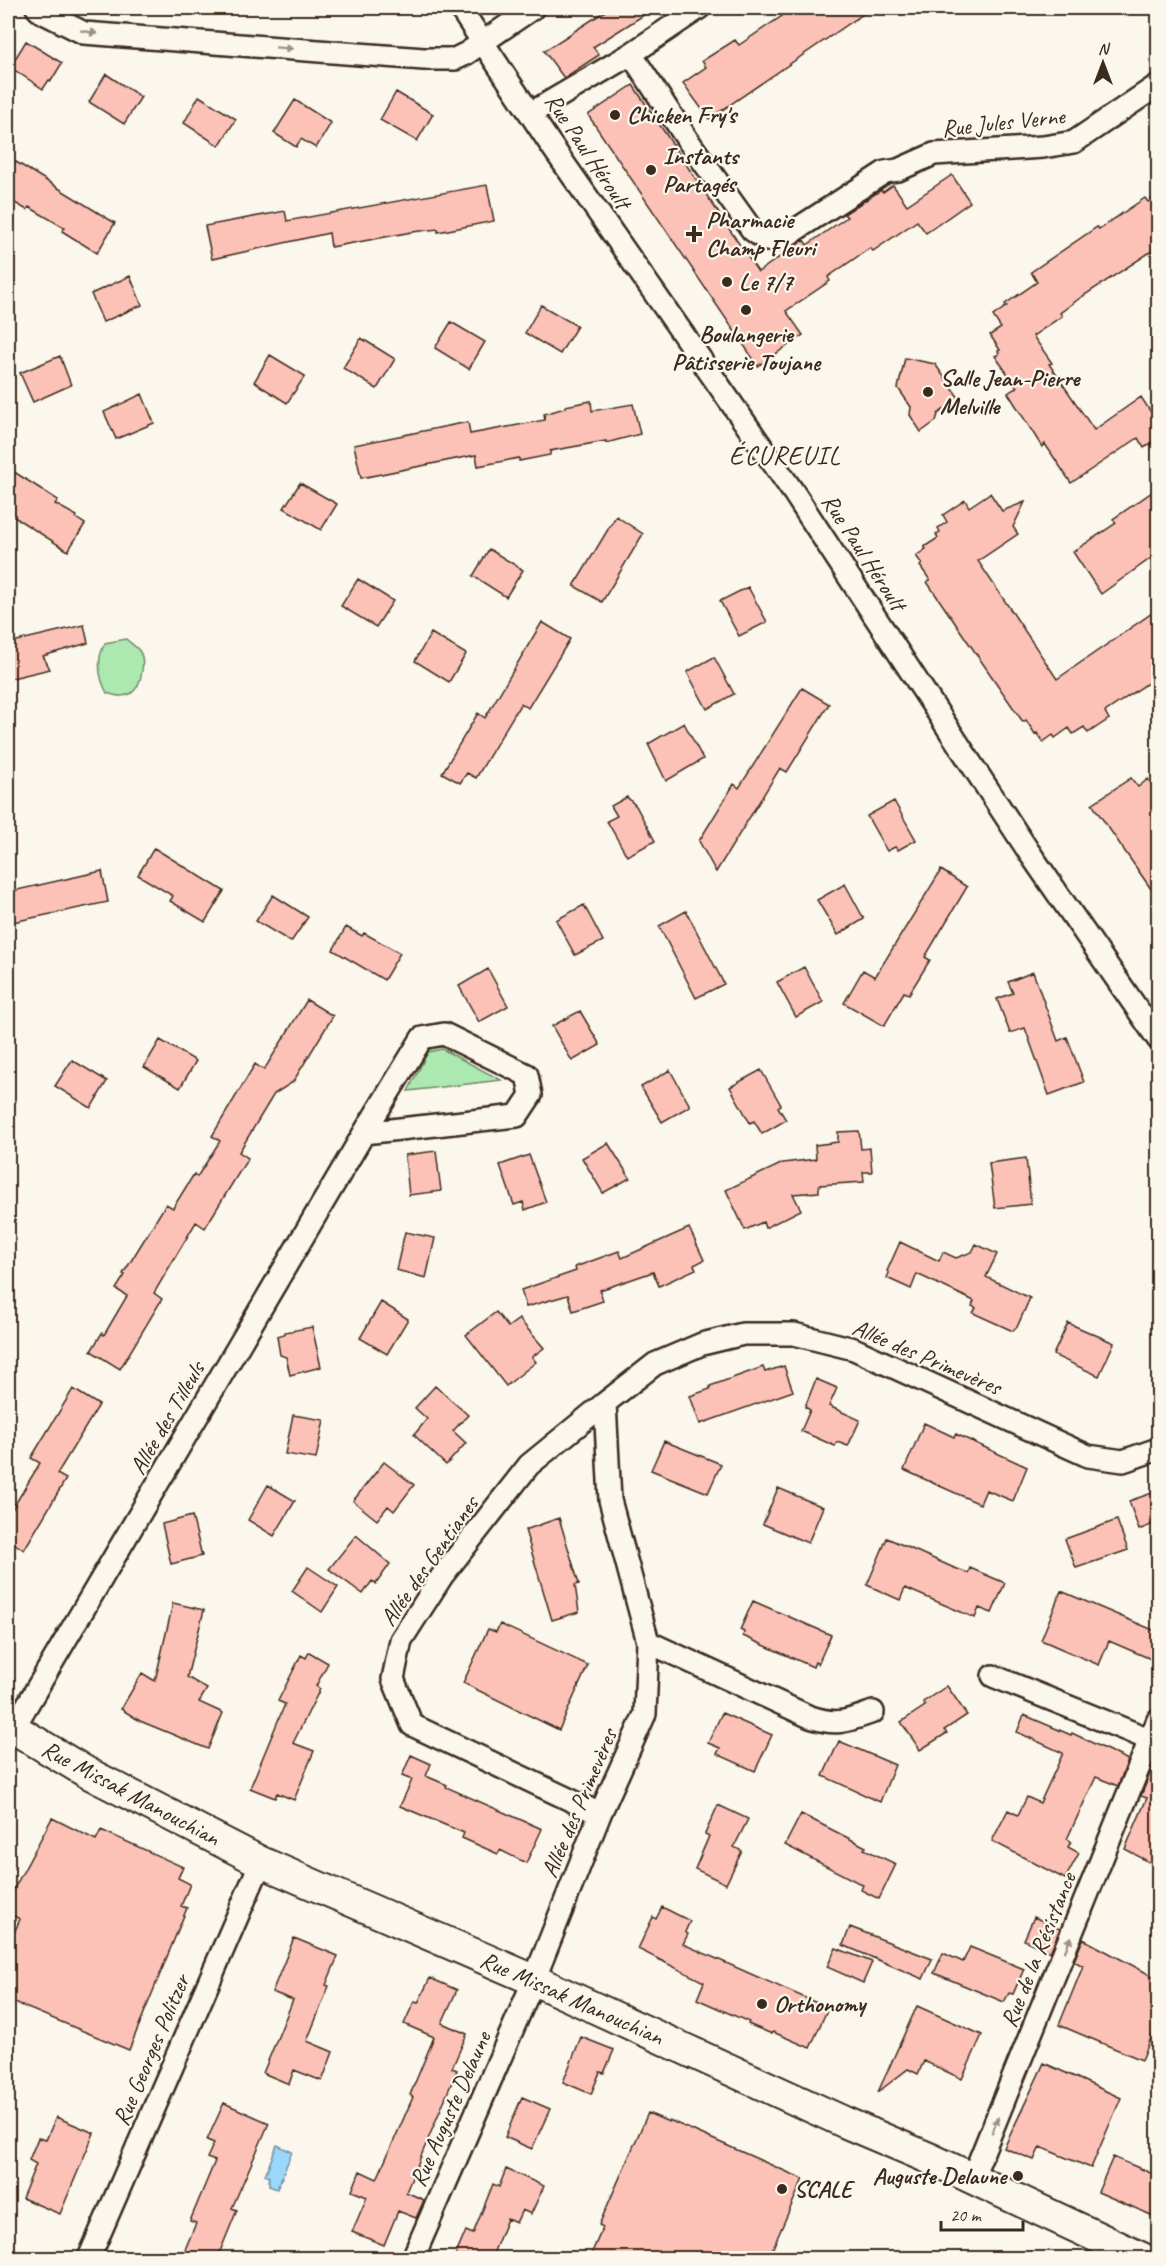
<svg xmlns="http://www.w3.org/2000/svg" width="1166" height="2266" font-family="Caveat,sans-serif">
  <rect width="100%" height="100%" fill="#fbf7ec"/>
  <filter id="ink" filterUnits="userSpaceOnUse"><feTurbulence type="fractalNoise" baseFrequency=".0167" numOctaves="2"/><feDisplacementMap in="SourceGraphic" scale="12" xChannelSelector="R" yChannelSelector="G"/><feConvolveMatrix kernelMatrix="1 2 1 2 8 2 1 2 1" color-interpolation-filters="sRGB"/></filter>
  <g filter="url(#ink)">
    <path fill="#abe9b0" stroke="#738a67" stroke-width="1.5" d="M126 639C130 643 137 647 140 652 143 657 143 665 142 671 139 693 128 701 107 693 98 676 96 660 105 643Z
      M442 1049 501 1080 408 1091 428 1052Z"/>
    <path fill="#99d8fb" stroke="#7392a3" stroke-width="1.5" d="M277 2145 292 2152 277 2189 269 2186V2177L265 2175Z"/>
    <path fill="#fdc2b7" stroke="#3b2a1e" stroke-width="1.5" d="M610 8H655L593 47 599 55 564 78 544 51Z
      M777 8H872L709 119 683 83 706 67 702 61 735 40 739 45 782 16Z
      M26 41 62 63 51 81 49 80 43 89 10 67Z
      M106 74 141 97 124 124 89 102Z
      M633 85 758 272 804 240 807 245 847 217 844 214 881 190 883 192 893 185 907 205 952 175 970 202 926 233 917 221 873 251 870 248 828 277 830 281 786 311 803 335 758 366 588 115Z
      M396 92 433 114 417 141 380 120Z
      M199 96 236 119 219 146 184 123Z
      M295 100 331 123 316 148 301 139 296 147 274 133Z
      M8 157 115 223 97 253 62 231 65 228 29 207 27 210 8 199Z
      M487 185 494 221 438 232V229L412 232 331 247 329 233 212 259 205 226 285 211 287 221Z
      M1158 195V247L1080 298 1060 313 1062 316 1033 336 1052 363 1049 364 1094 430 1141 397 1158 423V439L1144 448 1138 438 1071 483 1045 444 1042 447 1008 393 1017 387 995 356 999 354 998 351 1000 350 990 335 1001 328 993 316 1007 306 1005 304 1037 282 1031 272 1097 227 1099 229 1145 198 1148 202Z
      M130 276 142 305 103 322 91 294Z
      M541 305 577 326 560 354 525 333Z
      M451 322 485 342 469 369 435 348Z
      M361 338 395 359 377 389 343 368Z
      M270 355 305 376 287 403 254 382Z
      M60 356 71 385 33 402 20 373Z
      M905 358 935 364 959 398 938 414 936 421 921 432 910 415 911 407 898 388Z
      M142 394 154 423 116 439 104 412Z
      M591 401 592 411 633 404 640 434 606 443V441L550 451V455L519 461V458L478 466 476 455 361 478 354 445 468 422 470 434 513 426 545 420 544 414 565 408V406Z
      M8 468 58 500 55 504 77 516 76 518 85 524 68 551 8 513Z
      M300 483 337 504 321 530 284 508Z
      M1158 488V553L1101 594 1073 552 1116 523 1113 519Z
      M990 493 1002 511 1025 502 1013 527 1018 534 978 561 1057 679 1158 609V676L1105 712 1109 719 1088 733 1084 727 1073 734 1069 728 1055 738 1053 735 1043 742 1037 733 1035 734 1026 720 1023 722 953 620 927 582 930 580 920 566 922 564 916 556 926 549 924 547 938 538 936 534 940 532 938 528 947 522 943 515 965 500 969 507Z
      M616 516 643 534 602 602 574 586Z
      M489 549 523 570 506 597 473 576Z
      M358 579 393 601 376 627 341 606Z
      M748 587 767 622 739 636 720 601Z
      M542 622 570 639 528 708 521 703 476 778 467 773 460 783 442 773 478 713 485 718Z
      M84 625 88 643 43 656 50 669 8 679V643Z
      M431 633 466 654 449 682 415 661Z
      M714 657 734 694 707 709 687 672Z
      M802 688 829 704 787 772 780 768 716 872 699 841 734 784 739 788Z
      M684 723 703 759 666 781 648 744Z
      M1131 778 1138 787 1148 779 1158 794V899L1092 804Z
      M627 797 636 806 655 841 627 856 607 821 617 816 611 806Z
      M894 801 916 840 898 850 895 847 887 851 867 816Z
      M154 848 224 891 205 922 170 901 173 896 138 875Z
      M941 870 967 887 925 957 930 960 909 994 904 992 884 1026 844 1003 863 970 875 977Z
      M102 871 108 902 8 923V892Z
      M845 884 864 919 838 935 817 900Z
      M273 895 308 917 291 942 256 921Z
      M584 905 603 941 575 955 556 920Z
      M686 911 724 984 696 998 659 926Z
      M346 927 362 936 364 933 400 953 384 980 333 950Z
      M804 967 823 1002 796 1017 777 982Z
      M488 969 508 1006 479 1022 459 986Z
      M1033 972 1058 1041 1067 1037 1084 1082 1049 1095 1025 1028 1010 1033 997 999 1013 993 1008 982Z
      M307 1000 333 1016 293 1082 274 1094 239 1152 248 1158 205 1228 196 1222 154 1293 162 1299 120 1369 91 1351 102 1333 104 1335 127 1296 116 1289 125 1275 123 1274 166 1204 173 1208 194 1174 197 1177 220 1141 212 1136 255 1064 264 1070Z
      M580 1011 600 1045 572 1061 552 1026Z
      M160 1040 196 1061 180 1088 144 1067Z
      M72 1060 107 1081 91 1108 55 1086Z
      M670 1070 690 1106 662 1122 641 1087Z
      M761 1070 781 1105 778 1107 786 1120 762 1134 754 1121 750 1123 730 1087Z
      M859 1131 861 1149 870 1148 872 1172H863L864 1182 819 1185V1192L793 1194 801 1210 765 1228 763 1222 745 1230 726 1190 783 1163 816 1159 815 1145 838 1142V1132Z
      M608 1143 630 1178 603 1193 582 1158Z
      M436 1151 441 1191 409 1195 405 1155Z
      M529 1155 546 1202 525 1210 523 1202 514 1205 500 1165Z
      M1026 1158 1031 1204 995 1208 989 1163Z
      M689 1228 704 1260 694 1265 696 1269 659 1286 653 1272 600 1290 603 1301 573 1311 568 1295 526 1307 521 1290 576 1271 575 1267 619 1251 622 1258Z
      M405 1232 435 1238 426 1278 396 1270Z
      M900 1242 939 1261 943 1252 956 1258 972 1252 976 1244 997 1254 986 1277 1030 1298 1017 1327 1013 1331 973 1313 976 1308 972 1306 974 1301 917 1274 911 1289 887 1278 889 1273 887 1271Z
      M381 1302 408 1319 387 1354 360 1338Z
      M496 1312 508 1327 519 1319 544 1348 532 1357 536 1362 506 1386 466 1335Z
      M1068 1323 1114 1343 1099 1376 1053 1355Z
      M312 1327 321 1367 290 1375 286 1357 280 1355 277 1336 285 1334V1332Z
      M784 1366 793 1391 700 1424 690 1396 710 1389V1386L763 1367 765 1372Z
      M816 1379 837 1388 829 1406 860 1420 848 1446 837 1442 835 1446 801 1431 810 1410 805 1407Z
      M435 1386 468 1415 453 1431 466 1443 446 1465 414 1435 427 1419 415 1408Z
      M73 1389 99 1405 57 1474 66 1479 24 1550 8 1539V1516L40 1463 31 1458Z
      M293 1415 324 1420 316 1459 285 1454Z
      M924 1423 954 1437 956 1434 1027 1467 1013 1501 986 1490 980 1504 904 1470Z
      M664 1441 721 1464 708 1493 651 1470Z
      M384 1462 414 1485 394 1511 388 1506 377 1520 353 1501Z
      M268 1485 295 1501 274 1536 248 1520Z
      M778 1488 823 1507 808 1543 763 1524Z
      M1158 1491V1522L1139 1530 1129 1501Z
      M192 1516 202 1556 171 1564 162 1524Z
      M559 1518 579 1584 575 1585 579 1612 552 1620 525 1530Z
      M1117 1520 1128 1550 1076 1568 1065 1539Z
      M356 1535 390 1564 376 1584 372 1581 363 1594 329 1569Z
      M887 1538 952 1567 968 1573 970 1568 1005 1583 992 1613 979 1608 975 1618 905 1588 900 1600 867 1585Z
      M308 1567 338 1587 322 1612 292 1591Z
      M1061 1591 1158 1632V1662L1109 1641 1099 1665 1041 1640Z
      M753 1601 831 1635 818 1664 815 1662 813 1667 743 1636 744 1632 740 1630Z
      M173 1603 204 1610 187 1677 207 1689 199 1702 223 1713 208 1749 140 1721 121 1709 142 1673 155 1681Z
      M500 1624 588 1665 559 1730 463 1683 488 1629 496 1632Z
      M309 1652 328 1663 316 1686 320 1689 293 1743 314 1751 294 1800 277 1793 275 1798 250 1788 285 1704 278 1701 301 1655 306 1658Z
      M947 1686 967 1715 944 1730 947 1733 920 1750 901 1722 925 1706 923 1702Z
      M722 1713 772 1735 755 1771 717 1754 720 1748 708 1743Z
      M1024 1715 1071 1735 1072 1733 1128 1760 1118 1786 1096 1777 1067 1839 1071 1842 1068 1847 1079 1853 1065 1879 992 1841 1008 1810 1018 1815 1027 1797 1040 1803 1063 1753 1017 1732Z
      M839 1741 895 1765 880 1802 823 1776Z
      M411 1755 431 1764 426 1776 447 1785 446 1787 542 1829 526 1863 500 1850 498 1854 462 1838 464 1833 400 1806 412 1780 402 1776Z
      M1151 1771 1157 1774 1158 1771V1867L1125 1849 1147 1798 1141 1796Z
      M718 1805 748 1819 734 1847 742 1851 726 1884 695 1869 709 1836 705 1834Z
      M801 1814 860 1844 866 1847 864 1849 896 1864 879 1899 861 1890 863 1885 785 1845Z
      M52 1818 96 1840 101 1830 183 1867 178 1878 190 1884 181 1906 187 1908 129 2050 8 2000V1947L20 1919 8 1913V1900Z
      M662 1907 690 1921 685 1932 688 1934 683 1944 828 2008 810 2048 773 2032 772 2034 748 2024 749 2022 697 1999 704 1982 638 1949 653 1917 656 1919Z
      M1034 1917 1060 1929 1050 1952 1024 1940Z
      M850 1927 932 1959 923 1979 843 1945Z
      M294 1938 338 1956 326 1985 329 1986 307 2041 333 2052 322 2081 294 2070 289 2084 263 2073 293 2000 272 1992Z
      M1083 1939 1158 1979V2021L1142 2060 1059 2025 1083 1966 1074 1961Z
      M970 1947 1024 1969 1013 1994 1009 1993 1004 2002 934 1973 943 1953 963 1962Z
      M836 1948 872 1962 863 1983 827 1967Z
      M430 1978 457 1990 442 2023 467 2034 452 2068 457 2070 406 2192 424 2200 416 2218 398 2211 384 2245 352 2232 367 2197 352 2191 360 2171 377 2179 413 2097 410 2095 434 2037 404 2024 414 2002 418 2003Z
      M917 2006 982 2035 962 2079 924 2061 918 2074 908 2069 878 2092Z
      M581 2037 614 2050 604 2073 600 2072 591 2094 563 2082Z
      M1044 2063 1121 2098 1091 2168 1040 2147 1034 2160 1004 2148Z
      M522 2097 550 2109 532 2149 505 2137Z
      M224 2103 269 2123 232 2208 237 2210 217 2259H199L184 2252 196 2223 190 2221 215 2161 207 2158 214 2143 207 2140Z
      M648 2113 669 2122V2120L803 2179 768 2259H589L603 2227 599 2225Z
      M56 2117 94 2133 60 2214 22 2198 36 2164 29 2160 38 2138 46 2140Z
      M1113 2157 1158 2176V2218L1098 2192Z
      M506 2169 544 2186 531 2214 522 2210 516 2223 507 2219 491 2259H454L466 2231 473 2234 493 2184 499 2187Z"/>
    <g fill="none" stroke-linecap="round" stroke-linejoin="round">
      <g stroke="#3b2a1e" stroke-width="26">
        <path id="street" d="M37 8 40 11 84 33 424 59H455L467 53 533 8
          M460 8 551 145 794 493 1029 852 1158 1039
          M631 54 687 139 752 230 766 240 783 238 885 172 898 170 934 154 1043 147 1074 142 1158 85
          M531 113 631 54 699 8
          M648 1642 810 1717C838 1726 847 1721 873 1712
          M993 1676 1151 1740
          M13 1729 364 1133 422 1038 444 1034 527 1075 531 1095 517 1116 364 1133
          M600 1814 412 1725 393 1679 401 1640 442 1576 529 1465 605 1403
          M972 2179 1158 1720
          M89 2258 261 1862
          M413 2258 534 1980 600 1814 645 1714 648 1642 610 1500 605 1403 655 1364 702 1344 743 1334H794L854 1349 1088 1456 1123 1461 1158 1449"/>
      </g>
      <g stroke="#3b2a1e" stroke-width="34">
        <path id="secondary" d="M8 1725 86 1772 261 1862 534 1980 844 2122 931 2159 1142 2258"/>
      </g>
      <use href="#street" stroke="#fbf7ec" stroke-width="21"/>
      <use href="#secondary" stroke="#fbf7ec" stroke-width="30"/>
    </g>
    <defs><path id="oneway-solid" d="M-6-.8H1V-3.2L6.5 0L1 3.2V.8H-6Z" transform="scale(1.5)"/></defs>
    <g fill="#9b9085">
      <use href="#oneway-solid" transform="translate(89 32) rotate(10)"/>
      <use href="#oneway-solid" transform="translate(284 48) rotate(4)"/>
      <use href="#oneway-solid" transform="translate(1068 1944) rotate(-68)"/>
      <use href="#oneway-solid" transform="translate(995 2125) rotate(-68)"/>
    </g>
  </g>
  <g fill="#3b2a1e" stroke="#fbf7ec" stroke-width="2">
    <circle cx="615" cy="115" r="6"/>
    <circle cx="651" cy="170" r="6"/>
    <path d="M691 225h6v6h6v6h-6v6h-6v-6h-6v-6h6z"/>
    <circle cx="727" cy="282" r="6"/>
    <circle cx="746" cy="310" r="6"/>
    <circle cx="928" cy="392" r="6"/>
    <circle cx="762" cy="2004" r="6"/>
    <circle cx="1018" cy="2176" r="6"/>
    <circle cx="782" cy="2189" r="6"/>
  </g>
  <g text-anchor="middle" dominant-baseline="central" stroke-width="4.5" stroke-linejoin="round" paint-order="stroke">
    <g font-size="24" font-weight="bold" fill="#3b2a1e" stroke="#fbf7ec" text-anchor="start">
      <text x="627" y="115">Chicken Fry's</text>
      <text x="663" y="156">Instants<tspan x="663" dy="28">Partagés</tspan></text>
      <text x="706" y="220">Pharmacie<tspan x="706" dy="28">Champ Fleuri</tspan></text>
      <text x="739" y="282">Le 7/7</text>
      <text x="746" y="334" text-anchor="middle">Boulangerie<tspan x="746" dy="28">Pâtisserie Toujane</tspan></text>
      <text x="940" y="378">Salle Jean-Pierre<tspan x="940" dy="28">Melville</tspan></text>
      <text x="774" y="2004">Orthonomy</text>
      <text x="1006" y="2176" text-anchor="end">Auguste Delaune</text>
      <text x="794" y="2189">SCALE</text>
    </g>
    <g font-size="24" fill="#3b2a1e" stroke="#fbf7ec">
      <text transform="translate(1003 122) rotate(-6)">Rue Jules Verne</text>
      <text transform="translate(588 151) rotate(56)">Rue Paul Héroult</text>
      <text transform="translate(864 552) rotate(57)">Rue Paul Héroult</text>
      <text transform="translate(927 1357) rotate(23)">Allée des Primevères</text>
      <text transform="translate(167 1418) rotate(-60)">Allée des Tilleuls</text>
      <text transform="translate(429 1561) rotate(-55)">Allée des Gentianes</text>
      <text transform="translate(131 1793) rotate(28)">Rue Missak Manouchian</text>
      <text transform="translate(579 1803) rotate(-67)">Allée des Primevères</text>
      <text transform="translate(1038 1950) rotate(-68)">Rue de la Résistance</text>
      <text transform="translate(572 1998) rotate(24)">Rue Missak Manouchian</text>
      <text transform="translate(151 2050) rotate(-67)">Rue Georges Politzer</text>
      <text transform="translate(450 2109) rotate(-66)">Rue Auguste Delaune</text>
    </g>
    <g font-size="26" letter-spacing="1.5" fill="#3b2a1e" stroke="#fbf7ec">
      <text x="785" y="455">ÉCUREUIL</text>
    </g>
  </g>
  <rect width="1166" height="2266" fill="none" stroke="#fbf7ec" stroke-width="30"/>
  <rect x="15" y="15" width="1136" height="2236" fill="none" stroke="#3b2a1e" stroke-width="2" filter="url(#ink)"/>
  <g transform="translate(1103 63)" stroke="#fbf7ec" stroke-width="4.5" paint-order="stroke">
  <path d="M0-4.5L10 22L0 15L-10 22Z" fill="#3b2a1e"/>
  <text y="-9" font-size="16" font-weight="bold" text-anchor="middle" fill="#3b2a1e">N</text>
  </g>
  <path d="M941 2221v9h82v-9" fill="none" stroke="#3b2a1e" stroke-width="3"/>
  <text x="950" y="2221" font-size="18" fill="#3b2a1e" stroke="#fbf7ec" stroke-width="4.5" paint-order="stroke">20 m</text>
</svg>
